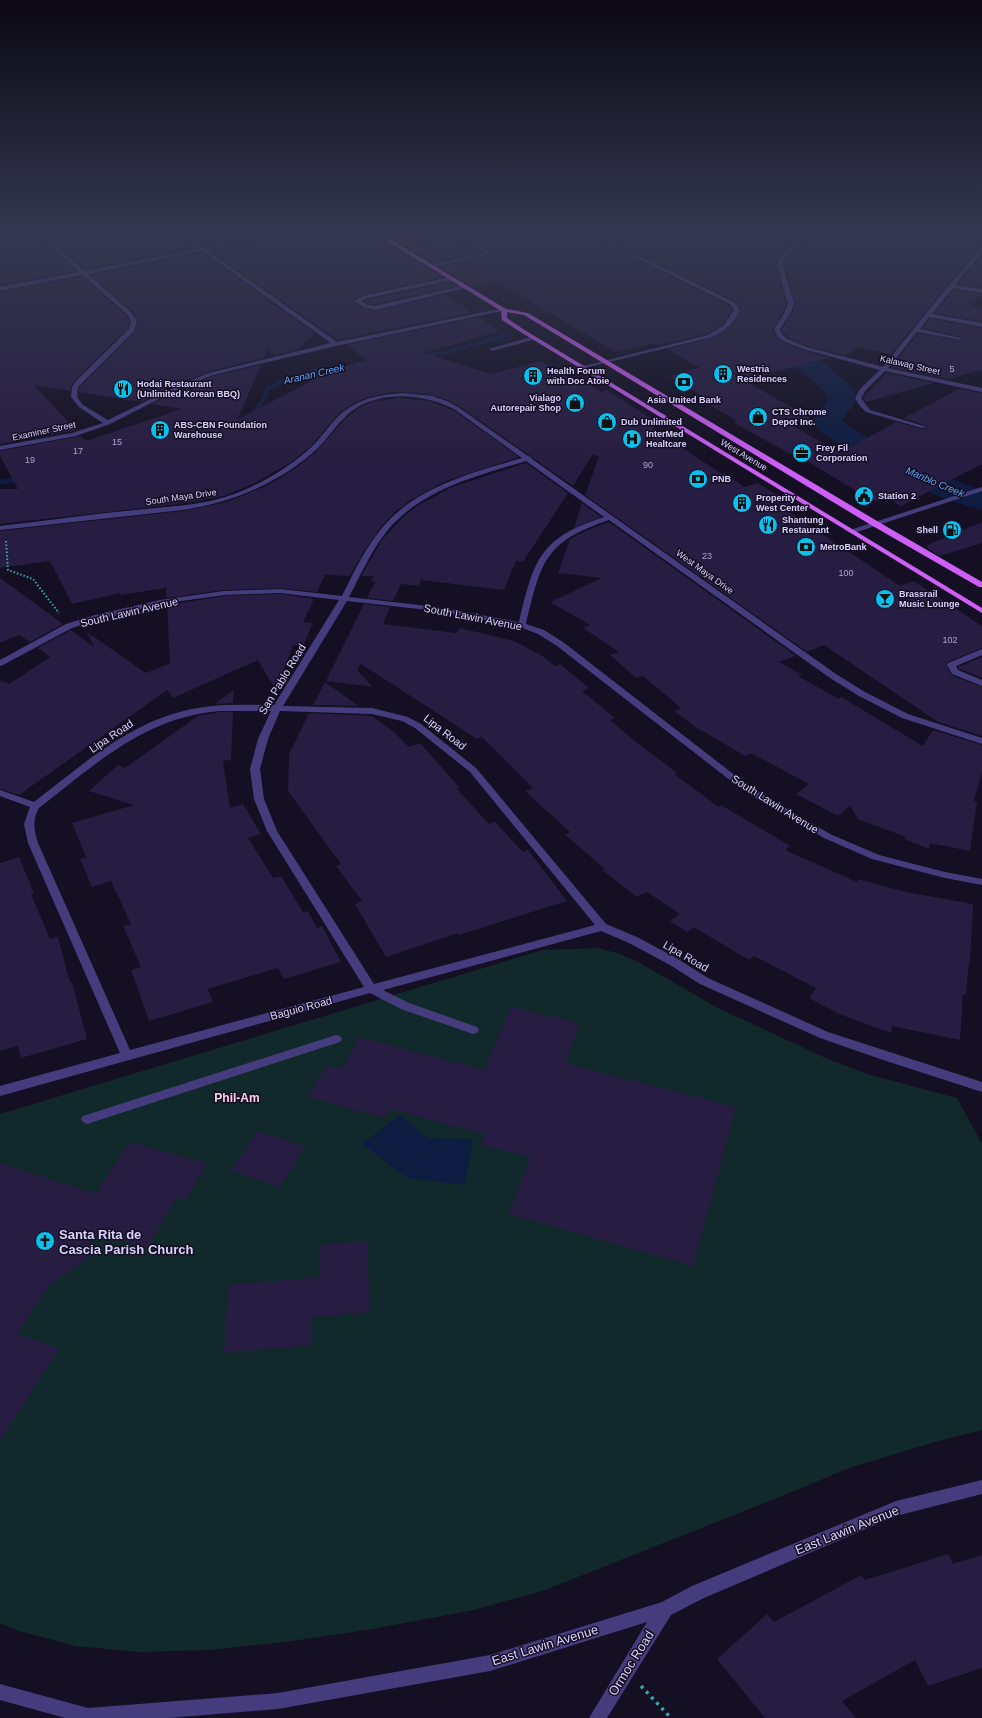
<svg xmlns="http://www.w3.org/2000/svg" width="982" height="1718" font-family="Helvetica,sans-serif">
  <rect width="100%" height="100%" fill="#140f22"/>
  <path fill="#12292b" d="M598 948 620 954 640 963 716 1007 830 1060 867 1074 957 1098 982 1144V1430L935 1442 852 1467 772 1500 545 1590 474 1610 367 1630 285 1642 209 1650 139 1652 76 1646 19 1631 0 1623V1114L543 950Z"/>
  <path fill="#0e1c41" d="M399 1115 429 1138 473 1139 465 1185 407 1178 362 1144Z"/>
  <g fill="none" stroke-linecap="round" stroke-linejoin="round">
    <path stroke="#0e1c41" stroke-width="4" d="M421 357 455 350 503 336
      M260 404 265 398 267 389C293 375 320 369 349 367"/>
    <path stroke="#0e1c41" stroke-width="5" d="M251 416 261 403
      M0 482 22 479"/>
    <path fill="#0e1c41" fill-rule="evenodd" d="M752 333 810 354 826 364 851 387 855 393V402L842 420 855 430 927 470 982 490V510C939 500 899 479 861 457 844 447 824 438 812 421L827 401V395L808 376 792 366 743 346 739 341 743 336Z"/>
  </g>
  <path fill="#271c41" d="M0 230H32L76 271 0 285Z
    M41 230H172L195 248 85 269Z
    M182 230H287L204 246Z
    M308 230H368L405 255 443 277 365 294 353 300 362 308 375 311 447 294 472 313 338 340 211 251Z
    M378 230H498L410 249Z
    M518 230H578L725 303 732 310 723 324 707 334 660 345 655 343 616 352 497 282 473 287 440 267 486 256 490 253 486 248H484L481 252 433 263 416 253Z
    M608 230H691L699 235 704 232 703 230H806L778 258 776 265 786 304 773 330 776 337 782 342 803 350 829 358 754 377 731 373 811 418 790 424 840 453 896 422 922 429 927 428V426L904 418 959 389 982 393V464L901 506 889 499 879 501 871 500 794 453 790 454 733 422 737 421 703 401 709 400 669 376 700 368 667 349 717 336 733 324 741 309 736 302 731 299 595 233Z
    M814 230H963L982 234V246L948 284 891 354 857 347 845 356 807 346 788 338 782 329 791 315 795 305 785 265V261Z
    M202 253 314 333 298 350 275 355 267 350 264 358 208 372 174 386 141 402 79 392V388L135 332 138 321 132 311 91 275Z
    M982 254V287L958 284Z
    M82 277 126 315 129 321 128 328 76 379 71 386 70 391 34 385 76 430 0 444V292Z
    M451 282 457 286 375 304H368L364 301Z
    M954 290 981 294 971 306 982 308V321L935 313Z
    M479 317 499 331 424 353 491 374 541 361 575 383 584 381 601 392 607 390 661 425 652 428 722 474 724 473 744 487 758 483 792 504 782 507 900 586 914 581 982 626V648L947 662 946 664 951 675 982 687V736L938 722 824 645 807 652 585 495 599 457 593 454 573 486 459 406 448 400 432 395 403 392H393L373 396 355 402 339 413 310 447 290 463 255 483 224 496 187 503 0 524V489H18L0 456V451L81 436 86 441 182 409 152 404 180 390 213 376 261 365 237 420 313 380 308 377 367 360 346 345Z
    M930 319 982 328V370L948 379 891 367 918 334 962 341 961 337 923 328Z
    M886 373 934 383 866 402 863 398Z
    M399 398 428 401 453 410 519 457 446 481 411 500 395 512 381 527 364 551 350 576 325 575 317 592 280 588 224 590 166 598V588L120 595V593L72 604 50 561 0 568V531L183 511 227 502 268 485 294 469 315 453 344 420 359 408 372 402Z
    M526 463 568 493 523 562 516 561 504 590 421 580 419 586 401 584 393 601 367 598 375 582 371 581 374 576H361L382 540 402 518 417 506 452 487Z
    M582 503 601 517 574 528Z
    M609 522 796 656 779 662 802 675 798 676 839 699 841 697 923 746 933 730 982 745V770L974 801 977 802 970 851 930 843 929 849 905 839 906 837 858 819 850 806 838 816 796 794 809 784 751 753 745 756 703 731H701L674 711 681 708 643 676 636 678 610 655 619 652 583 628 590 625 550 602 602 578 558 573 570 539 588 530Z
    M982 522V543L940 556 928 549 927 545Z
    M0 578 63 624 30 642 19 635 0 643Z
    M280 594 314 599 303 622 313 623 303 646 293 645 276 691 258 660 173 698 167 690 19 795 0 789V680L9 684 50 657 38 648 71 630 94 647 87 632 146 673 170 663 167 605 224 596Z
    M364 604 390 607 383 624 456 633 460 628 514 641 541 655 555 666 560 664 589 688 582 691 615 718 610 720 635 741 677 773 674 774 719 807 721 805 790 846 785 850 857 882 858 879 906 892 973 904 970 962H969L966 995 963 994 960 1040 892 1026 891 1033 839 1014 809 998 816 988 754 956 749 960 694 927 687 932 670 921 680 914 647 892 637 897 602 870 605 869 565 835 570 832 525 791 533 788 482 737 477 739 361 664 357 670 373 687 326 681Z
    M982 657V678L959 669 958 667Z
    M325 682 359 706 313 705Z
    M234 690 233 703 214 704Z
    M220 712H233L231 760 223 761 230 808 243 804 261 834 248 838 273 878 281 876 303 912 308 911 317 928 322 926 341 962 284 979 278 968 208 989 213 1002 149 1021 131 970 141 967 123 926 131 924 111 881 92 887 80 859 86 857 72 823 134 805 89 791 118 765 125 768 198 716Z
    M309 713 372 716 394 732 409 747 420 743 460 788 457 789 489 824 495 822 523 852 528 850 567 901 459 935 458 933 386 957 355 904 362 901 336 866 341 864 288 791 289 754Z
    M19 857 34 893 31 894 50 939 58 937 70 983 72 982 87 1039 21 1058 18 1046 0 1051V863Z
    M511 1007 580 1023 565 1063 736 1107 693 1266 508 1214 531 1157 481 1145 485 1135 391 1109 385 1118 308 1097 326 1065 342 1069 359 1037 484 1070Z
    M257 1131 305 1147 280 1187 231 1170Z
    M129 1142 207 1163 185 1201 176 1198 147 1248 91 1232 88 1258 49 1286 17 1334 59 1348 0 1441V1163L96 1194Z
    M367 1241 370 1312 311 1317V1345L224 1353 228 1285 320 1277 319 1245Z
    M948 1554 953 1564 982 1555V1668L928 1686 915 1660 842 1701 856 1718H765L717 1659 767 1614 774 1622 861 1575 865 1580Z"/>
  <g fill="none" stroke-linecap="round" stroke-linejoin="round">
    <path stroke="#322c43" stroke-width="5.5" stroke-dasharray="5.5 3" stroke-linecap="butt" d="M477 246 485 251"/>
    <path stroke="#35a9ad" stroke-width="2" stroke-dasharray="1.5 2" stroke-linecap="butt" d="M6 541 8 570 33 579 59 613"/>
    <path stroke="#35a9ad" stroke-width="3.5" stroke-dasharray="3 4.5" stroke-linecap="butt" d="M641 1686 671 1718"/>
    <path fill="#453c7e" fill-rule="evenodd" d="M33 230H38L85 271 199 249 173 230H179L204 248 296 230H307L207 250 337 342 504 308 507 310 336 346 213 375 179 389 110 424 76 436 0 450V446L72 433 103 423 79 407 71 397 72 387 77 380 129 329 131 321 127 314 82 275 0 291V287L79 272ZM202 251 331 343 209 373 175 387 108 420 83 405 77 397 78 387 134 331 137 321 131 312 88 274Z
      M506 230H517L406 254 403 252Z
      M580 230H586L730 300 735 303 740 310C734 324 725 331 712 337L580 369V367L708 335 724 325 734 310 731 305 726 302Z
      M692 230H700L703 232 700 234Z
      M808 230H813L784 260 783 265 794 304 790 314 780 329 782 334 787 339 807 347 883 367 949 285 982 247V252L955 285 982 289V293L953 288 932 314 982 323V327L929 317 920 329 961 338V340L917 332 888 368 982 388V392L885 371 866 390 861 398 870 410 927 427 922 428 866 412 859 405 855 398 861 388 880 370 803 349 783 341 777 336 774 329 784 314 788 304 777 265 779 259Z
      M485 249 489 253 486 255 430 268 427 266 482 253Z
      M451 277 454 279 453 280 368 298 361 301 367 305 375 306 466 285 469 287 375 310 363 307 354 301 366 295Z
      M534 336 536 337V339L492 351 489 349Z
      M403 393 432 396 447 401 458 407 528 456 531 457 532 459 836 674 865 692 908 714 982 738V744L902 718 859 696 830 678 609 520C544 542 541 562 526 624L544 630 563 642 750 787 830 834 879 855 945 872 982 879V885L945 878 872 859 824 838 744 791 557 646 538 634 520 627 437 611 347 601 283 706 372 708 408 717 421 724 476 768 606 924 637 937 678 959 708 978 828 1032 982 1082V1092L880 1059 820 1038 700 984 670 965 629 943 601 931 383 990 409 1003 477 1027 479 1030 477 1033 473 1034 401 1009 370 993 0 1096V1086L120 1053 28 843 24 824 30 807 0 796V790L34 802C82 765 131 721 192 709 219 703 247 705 274 705L339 600 280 593 224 595 160 604 101 619 72 628 3 665 0 666V660L66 624 95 615 160 600 224 591 280 589 342 596C354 572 365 548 382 528 417 486 472 473 522 458L454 409C423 393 375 389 347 415 336 425 328 438 317 449 310 456 301 462 293 468 259 491 223 504 183 510L0 530V526C45 521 90 514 135 510 170 506 204 506 237 493 262 483 286 469 307 451 317 443 324 432 333 422 352 400 375 395 403 393ZM526 461 604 517C539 538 534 560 519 622L437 607 349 597C361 574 371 551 387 531 422 489 477 476 526 461ZM220 711H271L258 739 250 769 254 799 267 831 364 987 130 1050 38 843C34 830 32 820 39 808 96 764 145 717 220 711ZM280 711 372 714 402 721 415 728 470 772 595 925 374 984 277 831 264 799 260 769 268 739Z
      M982 487V491L854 533H851L847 531Z
      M982 649V655L956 666 958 670 982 680V686L952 674 947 665 948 663Z
      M336 1035 340 1036 342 1039 340 1042 87 1124 83 1122 81 1119 83 1116Z
      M982 1480V1494L896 1516 704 1598 671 1615 607 1718H589L647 1622 490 1671 278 1709 169 1718H65L0 1700V1684L88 1708 278 1693 490 1655 662 1602 692 1586 896 1501Z"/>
    <path fill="#cd5ff7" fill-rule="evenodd" d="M369 230H375L506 309 528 313 877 521 982 582V587H979L871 525 524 315 507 312V318L523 329 982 608V613L519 331 502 320 501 311Z"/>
  </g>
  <linearGradient id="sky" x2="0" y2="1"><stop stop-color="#0b0813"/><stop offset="0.49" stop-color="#34374f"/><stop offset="1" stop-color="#34374f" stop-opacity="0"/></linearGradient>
  <rect width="982" height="471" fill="url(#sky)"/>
  <defs>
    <g id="building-disc" transform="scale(1)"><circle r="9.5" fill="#0cc0ee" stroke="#140f22"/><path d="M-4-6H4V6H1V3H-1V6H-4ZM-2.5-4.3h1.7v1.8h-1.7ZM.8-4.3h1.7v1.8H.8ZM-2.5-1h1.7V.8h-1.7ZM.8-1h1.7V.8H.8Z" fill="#111"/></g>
    <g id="bank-disc" transform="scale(1)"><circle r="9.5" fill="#0cc0ee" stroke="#140f22"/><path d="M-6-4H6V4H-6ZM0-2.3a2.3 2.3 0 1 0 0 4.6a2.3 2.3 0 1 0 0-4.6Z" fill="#111"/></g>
    <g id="restaurant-disc" transform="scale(1)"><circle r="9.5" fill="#0cc0ee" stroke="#140f22"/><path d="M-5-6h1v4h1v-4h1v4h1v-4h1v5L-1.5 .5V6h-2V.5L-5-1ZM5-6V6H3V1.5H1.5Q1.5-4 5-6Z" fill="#111"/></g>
    <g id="shop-disc" transform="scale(1)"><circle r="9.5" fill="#0cc0ee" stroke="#140f22"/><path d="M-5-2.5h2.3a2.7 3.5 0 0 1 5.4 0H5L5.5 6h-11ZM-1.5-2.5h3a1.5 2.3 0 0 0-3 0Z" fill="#111"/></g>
    <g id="hospital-disc" transform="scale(1)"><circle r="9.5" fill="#0cc0ee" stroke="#140f22"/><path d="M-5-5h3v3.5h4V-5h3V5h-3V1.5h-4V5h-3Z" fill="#111"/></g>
    <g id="office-disc" transform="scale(1)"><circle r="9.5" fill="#0cc0ee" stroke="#140f22"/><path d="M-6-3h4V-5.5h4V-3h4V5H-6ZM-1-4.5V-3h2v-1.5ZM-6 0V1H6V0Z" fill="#111"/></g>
    <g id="civic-disc" transform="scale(1)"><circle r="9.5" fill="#0cc0ee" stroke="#140f22"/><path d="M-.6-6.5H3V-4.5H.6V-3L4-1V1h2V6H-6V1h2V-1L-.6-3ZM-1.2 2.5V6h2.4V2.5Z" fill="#111"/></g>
    <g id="fuel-disc" transform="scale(1)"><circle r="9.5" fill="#0cc0ee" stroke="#140f22"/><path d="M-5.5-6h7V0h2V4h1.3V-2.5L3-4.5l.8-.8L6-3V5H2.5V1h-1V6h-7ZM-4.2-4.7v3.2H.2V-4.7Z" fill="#111"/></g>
    <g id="bar-disc" transform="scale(1)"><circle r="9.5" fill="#0cc0ee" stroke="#140f22"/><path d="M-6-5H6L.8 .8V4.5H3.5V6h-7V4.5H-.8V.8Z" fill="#111"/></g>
    <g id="church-disc" transform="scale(1)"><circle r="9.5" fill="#0cc0ee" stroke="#140f22"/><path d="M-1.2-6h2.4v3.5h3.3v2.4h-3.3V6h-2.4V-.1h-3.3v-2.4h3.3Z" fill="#111"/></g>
  </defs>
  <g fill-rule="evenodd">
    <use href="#building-disc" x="723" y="374"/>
    <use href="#building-disc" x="533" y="376"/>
    <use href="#bank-disc" x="684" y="382"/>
    <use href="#restaurant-disc" x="123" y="389"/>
    <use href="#shop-disc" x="575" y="403"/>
    <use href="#shop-disc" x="758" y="417"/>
    <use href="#shop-disc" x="607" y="422"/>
    <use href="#building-disc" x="160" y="430"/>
    <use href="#hospital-disc" x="632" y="439"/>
    <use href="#office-disc" x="802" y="453"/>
    <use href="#bank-disc" x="698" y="479"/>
    <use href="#civic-disc" x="864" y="496"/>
    <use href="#building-disc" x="742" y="503"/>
    <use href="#restaurant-disc" x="768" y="525"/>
    <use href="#fuel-disc" x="952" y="530"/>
    <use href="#bank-disc" x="806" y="547"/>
    <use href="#bar-disc" x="885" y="599"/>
    <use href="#church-disc" x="45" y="1241"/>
  </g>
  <g text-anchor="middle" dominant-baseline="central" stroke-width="3" stroke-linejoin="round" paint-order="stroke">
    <g font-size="9" fill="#dbd2fd" stroke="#140f22">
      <text transform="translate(910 365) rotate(13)">Kalawag Street</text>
      <text transform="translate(44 431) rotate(-12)">Examiner Street</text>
      <text transform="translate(744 455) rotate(31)">West Avenue</text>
      <text transform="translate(181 497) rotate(-8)">South Maya Drive</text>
      <text transform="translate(705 572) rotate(36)">West Maya Drive</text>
    </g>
    <g font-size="9" font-weight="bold" fill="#dbd2fd" stroke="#140f22" text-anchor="start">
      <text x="737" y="369">Westria<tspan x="737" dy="10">Residences</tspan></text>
      <text x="547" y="371">Health Forum<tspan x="547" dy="10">with Doc Atoie</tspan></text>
      <text x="137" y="384">Hodai Restaurant<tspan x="137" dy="10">(Unlimited Korean BBQ)</tspan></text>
      <text x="561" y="398" text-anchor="end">Vialago<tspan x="561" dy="10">Autorepair Shop</tspan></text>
      <text x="684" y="400" text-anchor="middle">Asia United Bank</text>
      <text x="772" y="412">CTS Chrome<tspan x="772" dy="10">Depot Inc.</tspan></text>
      <text x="621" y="422">Dub Unlimited</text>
      <text x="174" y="425">ABS-CBN Foundation<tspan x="174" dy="10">Warehouse</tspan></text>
      <text x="646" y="434">InterMed<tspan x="646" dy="10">Healtcare</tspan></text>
      <text x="816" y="448">Frey Fil<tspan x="816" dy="10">Corporation</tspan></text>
      <text x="712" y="479">PNB</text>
      <text x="878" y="496">Station 2</text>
      <text x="756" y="498">Properity<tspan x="756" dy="10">West Center</tspan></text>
      <text x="782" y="520">Shantung<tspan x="782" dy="10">Restaurant</tspan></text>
      <text x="938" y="530" text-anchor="end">Shell</text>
      <text x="820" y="547">MetroBank</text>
      <text x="899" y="594">Brassrail<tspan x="899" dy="10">Music Lounge</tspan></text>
    </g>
    <g font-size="9" fill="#aea4ce">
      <text x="952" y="369">5</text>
      <text x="117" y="442">15</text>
      <text x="78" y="451">17</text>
      <text x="30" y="460">19</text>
      <text x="648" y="465">90</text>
      <text x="707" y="556">23</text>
      <text x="846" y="573">100</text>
      <text x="950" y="640">102</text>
    </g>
    <g font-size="10" font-style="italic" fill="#65a5f7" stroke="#140f22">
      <text transform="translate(314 374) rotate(-13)">Aranan Creek</text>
      <text transform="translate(935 482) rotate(23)">Mariblo Creek</text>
    </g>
    <g font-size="11" fill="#dbd2fd" stroke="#140f22">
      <text transform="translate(129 612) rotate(-13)">South Lawin Avenue</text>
      <text transform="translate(473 617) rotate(11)">South Lawin Avenue</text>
      <text transform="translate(282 679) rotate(-59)">San Pablo Road</text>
      <text transform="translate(445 732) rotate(38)">Lipa Road</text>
      <text transform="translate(111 736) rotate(-34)">Lipa Road</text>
      <text transform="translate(775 804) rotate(32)">South Lawin Avenue</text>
      <text transform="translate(686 956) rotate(30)">Lipa Road</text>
      <text transform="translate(301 1008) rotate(-15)">Baguio Road</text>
    </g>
    <g font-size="12" font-weight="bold" fill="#fdd3ea" stroke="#140f22">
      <text x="237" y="1098">Phil-Am</text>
    </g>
    <g font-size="13" font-weight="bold" fill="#dbd2fd" stroke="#140f22" text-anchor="start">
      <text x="59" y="1234">Santa Rita de<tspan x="59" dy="15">Cascia Parish Church</tspan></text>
    </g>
    <g font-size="13" fill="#dbd2fd" stroke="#140f22">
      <text transform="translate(847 1530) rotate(-22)">East Lawin Avenue</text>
      <text transform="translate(545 1645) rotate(-17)">East Lawin Avenue</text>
      <text transform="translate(631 1663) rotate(-58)">Ormoc Road</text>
    </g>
  </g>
</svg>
